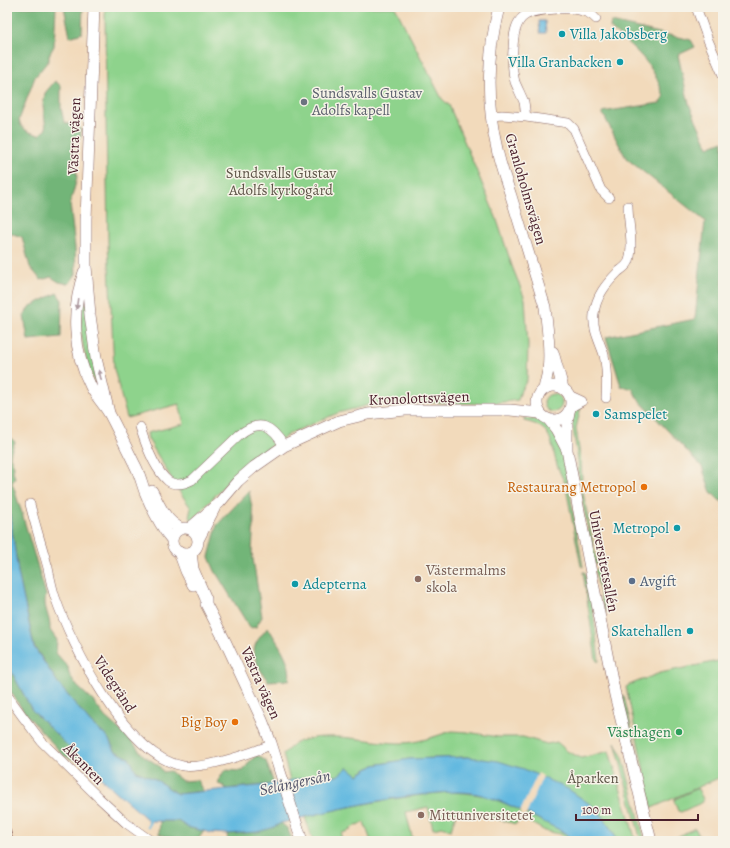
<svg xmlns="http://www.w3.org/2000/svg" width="730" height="848" font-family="Alegreya,serif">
  <rect width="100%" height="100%" fill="#f7f3e8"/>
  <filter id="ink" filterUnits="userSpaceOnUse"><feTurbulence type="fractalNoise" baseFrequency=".025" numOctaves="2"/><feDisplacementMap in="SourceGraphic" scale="8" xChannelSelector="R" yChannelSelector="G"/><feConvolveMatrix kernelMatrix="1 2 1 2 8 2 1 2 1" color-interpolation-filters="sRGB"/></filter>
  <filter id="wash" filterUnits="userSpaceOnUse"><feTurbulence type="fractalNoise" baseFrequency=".012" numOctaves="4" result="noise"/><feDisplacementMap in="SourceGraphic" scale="16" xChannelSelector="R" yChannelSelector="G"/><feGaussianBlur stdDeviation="0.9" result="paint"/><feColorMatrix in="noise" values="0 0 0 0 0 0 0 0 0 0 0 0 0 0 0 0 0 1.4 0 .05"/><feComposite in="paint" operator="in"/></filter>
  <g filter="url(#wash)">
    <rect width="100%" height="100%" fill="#f2dabb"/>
    <path fill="#8ed38c" stroke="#6c795c" d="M105 7H395L442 99 449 105 496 217 512 266 525 299 528 345 527 380 521 390 518 400 488 404 408 402 369 405 338 413 291 433 249 461 231 478 192 521 189 517 191 508 179 491 148 439 147 433 184 424 179 404 127 418 114 369 108 244 106 120Z
      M85 286 100 389 98 390C82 355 76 324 85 286Z
      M544 403a9 9 0 1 1 18 0a9 9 0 1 1-18 0Z
      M581 407 576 428 581 463 582 479 579 481 578 460 572 423 574 414Z
      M524 418C530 419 537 419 542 422 562 434 564 463 568 482L565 483C562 477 559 471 557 465 550 442 554 427 524 421Z
      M579 485H581L582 487 597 564 595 565Z
      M566 488H569L583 567 581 566Z
      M598 569 606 614 602 604 595 570Z
      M583 572H585L593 611 599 661 598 662 596 660Z
      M723 660V776L652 808 626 687 629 685 660 673Z
      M622 696H624L649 804 646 807 631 743Z
      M452 731 467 732 498 737H523L547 744 557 742 567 751 581 758 609 751 636 841H617L613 832 597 809 467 757 409 759 374 765 357 775 309 777 290 781 283 754C288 750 294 743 300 741 332 731 366 742 398 743 416 744 435 736 452 731Z
      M615 742 623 758 645 841H641Z
      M696 789H698L703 799V802L681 812 678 811 674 801 675 799Z
      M447 792 466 793 488 796 522 811 516 824 472 813 471 815 457 811 451 830 442 827 433 829 428 807 406 812 413 841H371L364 822 351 828V830L342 833 341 841H313L305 817C352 805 399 797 447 792Z
      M527 814C542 821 561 827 571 841H567L560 834 545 831 524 819Z
      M695 828 702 841H669Z"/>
    <path fill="#72b578" stroke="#5e6a52" d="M9 7H56L54 46 49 55V60L35 77 19 120C21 130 29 132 39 135L46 129 43 105 45 93 55 81 61 86V108L64 122 80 128 81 137 72 145 77 178 70 204 75 248 76 274 69 284 59 282 51 277 41 280 30 267 22 237 7 232V21Z
      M64 7H83L82 33 70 37Z
      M611 22 691 40 695 47 678 55 689 104 708 147 723 141V502L719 500 711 492 702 467 637 398 633 389 621 386 606 337 695 319 705 221 626 158 602 112 660 103 664 97C653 62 636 50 610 28Z
      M57 293 62 300 61 337 28 340 24 316 29 307Z
      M7 432V434L15 442 11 451 10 457 14 466 13 471 15 478 12 483C16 492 17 501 21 510L46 595C42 608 51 616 50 630L57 640 56 653 68 667 69 674 77 686 93 701 105 717 129 738 143 755 159 766 163 772 170 771 182 781 197 780 203 791 177 794 155 779 136 771 129 758 115 751 108 738 91 723 60 686 34 646 18 572 10 515 7 508Z
      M249 491 254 519 252 552 262 617 256 627 250 628 215 571 209 557 217 525Z
      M268 627C277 643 293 662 289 680L268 681C262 673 251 657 255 646 257 639 264 633 268 627Z
      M7 663 32 710 83 760 77 761 64 756 24 712 7 686Z
      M257 755 266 761 274 784 226 789 224 786 218 784 220 777 225 770 243 771 250 761Z
      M160 821H178L187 827 204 831 197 841 167 837 159 834Z
      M281 823 287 828 293 841H228L227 834C246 832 264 832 281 823Z"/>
    <path fill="#64b9e0" stroke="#576c86" d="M539 21H545L546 33H540Z
      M7 508 10 515 18 572 34 647 60 686 91 723 108 738 115 751 129 758 136 771 155 779 177 794 267 785 309 777 337 776 348 767 358 775 374 765 409 759 467 757 498 761 524 769 568 789 597 809 613 832 617 841H571L566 834 560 830C537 819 513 805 488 797 469 790 447 792 428 794 378 799 330 811 281 823L272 828 257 832 227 834 212 833 187 827 178 821H149L92 770 32 710 7 663Z"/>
    <path fill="#f2dabb" d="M538 773 543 776 526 815 520 812Z"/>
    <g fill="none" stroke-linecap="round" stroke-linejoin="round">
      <path stroke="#64b9e0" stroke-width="2.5" d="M148 827 150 820"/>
    </g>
  </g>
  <g filter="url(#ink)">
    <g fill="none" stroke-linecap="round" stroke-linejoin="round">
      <g stroke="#85605d" stroke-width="10">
        <path id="minor" d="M696 7 708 40 723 75
          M492 116 502 115 526 117C525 112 525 107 524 102 521 95 518 89 515 82 512 71 512 61 513 49 514 14 525 11 557 9 569 8 588 9 596 19
          M526 117 568 123 574 129 601 190 609 198
          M569 395 582 401 571 407
          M606 398C607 384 607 369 604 355 600 342 592 329 594 314 596 296 606 284 618 272 622 269 627 266 629 261 634 244 628 224 628 206
          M140 427C145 443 155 470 168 481 175 486 184 484 192 480L239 435C260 418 272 426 284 446
          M30 504C35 525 42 546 48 568 50 578 52 588 55 597 72 646 127 757 183 766 205 769 250 753 271 745
          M7 695 23 717 42 742 99 798 126 823 151 841"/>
      </g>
      <g stroke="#85605d" stroke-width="12">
        <path id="tertiary" d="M94 7 86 219V266L90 315 96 358 109 413
          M499 7C487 53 486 103 497 149 500 165 506 180 511 196 522 233 534 270 545 307 547 327 551 350 548 370 547 377 545 383 544 389
          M84 272C71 310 73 352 91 387 96 397 105 405 110 415 119 432 127 449 136 467 140 475 142 484 145 492 152 509 160 526 172 540
          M553 352 563 388
          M537 403a17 17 0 1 1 34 0a17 17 0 1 1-34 0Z
          M569 412 567 423V450L615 695 651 841
          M549 420 556 429 566 448
          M152 491C160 506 166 522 182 529
          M172 541a13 13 0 1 1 26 0a13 13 0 1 1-26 0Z
          M189 529 220 502 238 481 254 467 284 446 339 421 368 414 405 410H510L540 413
          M198 540 214 509
          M179 552 186 571 193 585
          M191 552 193 569 206 599V604L226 643 262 720 271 743 302 841"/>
      </g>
      <use href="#minor" stroke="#fff" stroke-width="9"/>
      <use href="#tertiary" stroke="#fff" stroke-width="11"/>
      <path stroke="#4a1f2b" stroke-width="2.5" d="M7 821 12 841"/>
    </g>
    <defs><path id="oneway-solid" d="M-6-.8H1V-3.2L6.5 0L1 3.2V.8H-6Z"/></defs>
    <g fill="#ae9aa0">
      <use href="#oneway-solid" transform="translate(77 304) rotate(98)"/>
      <use href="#oneway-solid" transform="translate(100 375) rotate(-103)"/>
    </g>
  </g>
  <g fill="#0f9aa8" stroke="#f7f3e8" stroke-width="1.5">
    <circle cx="562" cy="34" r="4"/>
    <circle cx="620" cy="62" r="4"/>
    <circle cx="596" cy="414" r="4"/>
    <circle cx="677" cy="528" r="4"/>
    <circle cx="295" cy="584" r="4"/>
    <circle cx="690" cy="631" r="4"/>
  </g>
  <circle fill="#6b7280" stroke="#f7f3e8" stroke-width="1.5" cx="304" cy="102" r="4"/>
  <g fill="#e8710a" stroke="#f7f3e8" stroke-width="1.5">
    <circle cx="644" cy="487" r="4"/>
    <circle cx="235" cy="722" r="4"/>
  </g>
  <g fill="#8d6e63" stroke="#f7f3e8" stroke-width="1.5">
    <circle cx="418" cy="579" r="4"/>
    <circle cx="421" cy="815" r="4"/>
  </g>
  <circle fill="#5c6f8a" stroke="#f7f3e8" stroke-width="1.5" cx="632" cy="581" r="4"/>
  <circle fill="#2e9e5b" stroke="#f7f3e8" stroke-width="1.5" cx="679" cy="732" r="4"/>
  <g text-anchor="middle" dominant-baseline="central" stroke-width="3" stroke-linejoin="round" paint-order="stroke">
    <g font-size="15" fill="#0d838f" stroke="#f7f3e8" text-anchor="start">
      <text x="570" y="34">Villa Jakobsberg</text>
      <text x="612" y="62" text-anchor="end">Villa Granbacken</text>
      <text x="604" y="414">Samspelet</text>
      <text x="669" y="528" text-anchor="end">Metropol</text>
      <text x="303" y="584">Adepterna</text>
      <text x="682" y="631" text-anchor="end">Skatehallen</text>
    </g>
    <g font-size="15" fill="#5b616d" stroke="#f7f3e8" text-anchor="start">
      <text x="312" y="93">Sundsvalls Gustav<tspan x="312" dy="17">Adolfs kapell</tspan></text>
    </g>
    <g font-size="15" fill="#4a1f2b" stroke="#f7f3e8">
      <text transform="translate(74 136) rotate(-88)">Västra vägen</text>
      <text transform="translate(526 189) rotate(74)">Granloholmsvägen</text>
      <text transform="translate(419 398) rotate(-2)">Kronolottsvägen</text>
      <text transform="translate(604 561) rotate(79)">Universitetsallén</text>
      <text transform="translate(261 683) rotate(66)">Västra vägen</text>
      <text transform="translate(115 684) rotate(57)">Videgränd</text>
      <text transform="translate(84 764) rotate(45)">Åkanten</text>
    </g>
    <g font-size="15" fill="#5e5548" stroke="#f7f3e8">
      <text x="281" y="173">Sundsvalls Gustav<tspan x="281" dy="17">Adolfs kyrkogård</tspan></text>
      <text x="593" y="778">Åparken</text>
    </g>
    <g font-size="15" fill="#c56008" stroke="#f7f3e8" text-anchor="end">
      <text x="636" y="487">Restaurang Metropol</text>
      <text x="227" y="722">Big Boy</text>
    </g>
    <g font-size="15" fill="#785e54" stroke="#f7f3e8" text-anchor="start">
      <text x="426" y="570">Västermalms<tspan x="426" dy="17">skola</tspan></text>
      <text x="429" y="815">Mittuniversitetet</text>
    </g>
    <g font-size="15" fill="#4e5e75" stroke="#f7f3e8" text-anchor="start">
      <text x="640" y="581">Avgift</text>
    </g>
    <g font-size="15" fill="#27864d" stroke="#f7f3e8" text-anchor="end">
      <text x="671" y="732">Västhagen</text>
    </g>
    <g font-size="16" font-style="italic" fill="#53556a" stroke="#f7f3e8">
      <text transform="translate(295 783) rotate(-12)">Selångersån</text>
    </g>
  </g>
  <rect width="730" height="848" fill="none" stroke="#f7f3e8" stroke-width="24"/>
  <path d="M576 814v6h122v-6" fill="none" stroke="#4a1f2b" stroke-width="2"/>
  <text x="582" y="814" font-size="12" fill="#4a1f2b" stroke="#f7f3e8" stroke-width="3" paint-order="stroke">100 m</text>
</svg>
